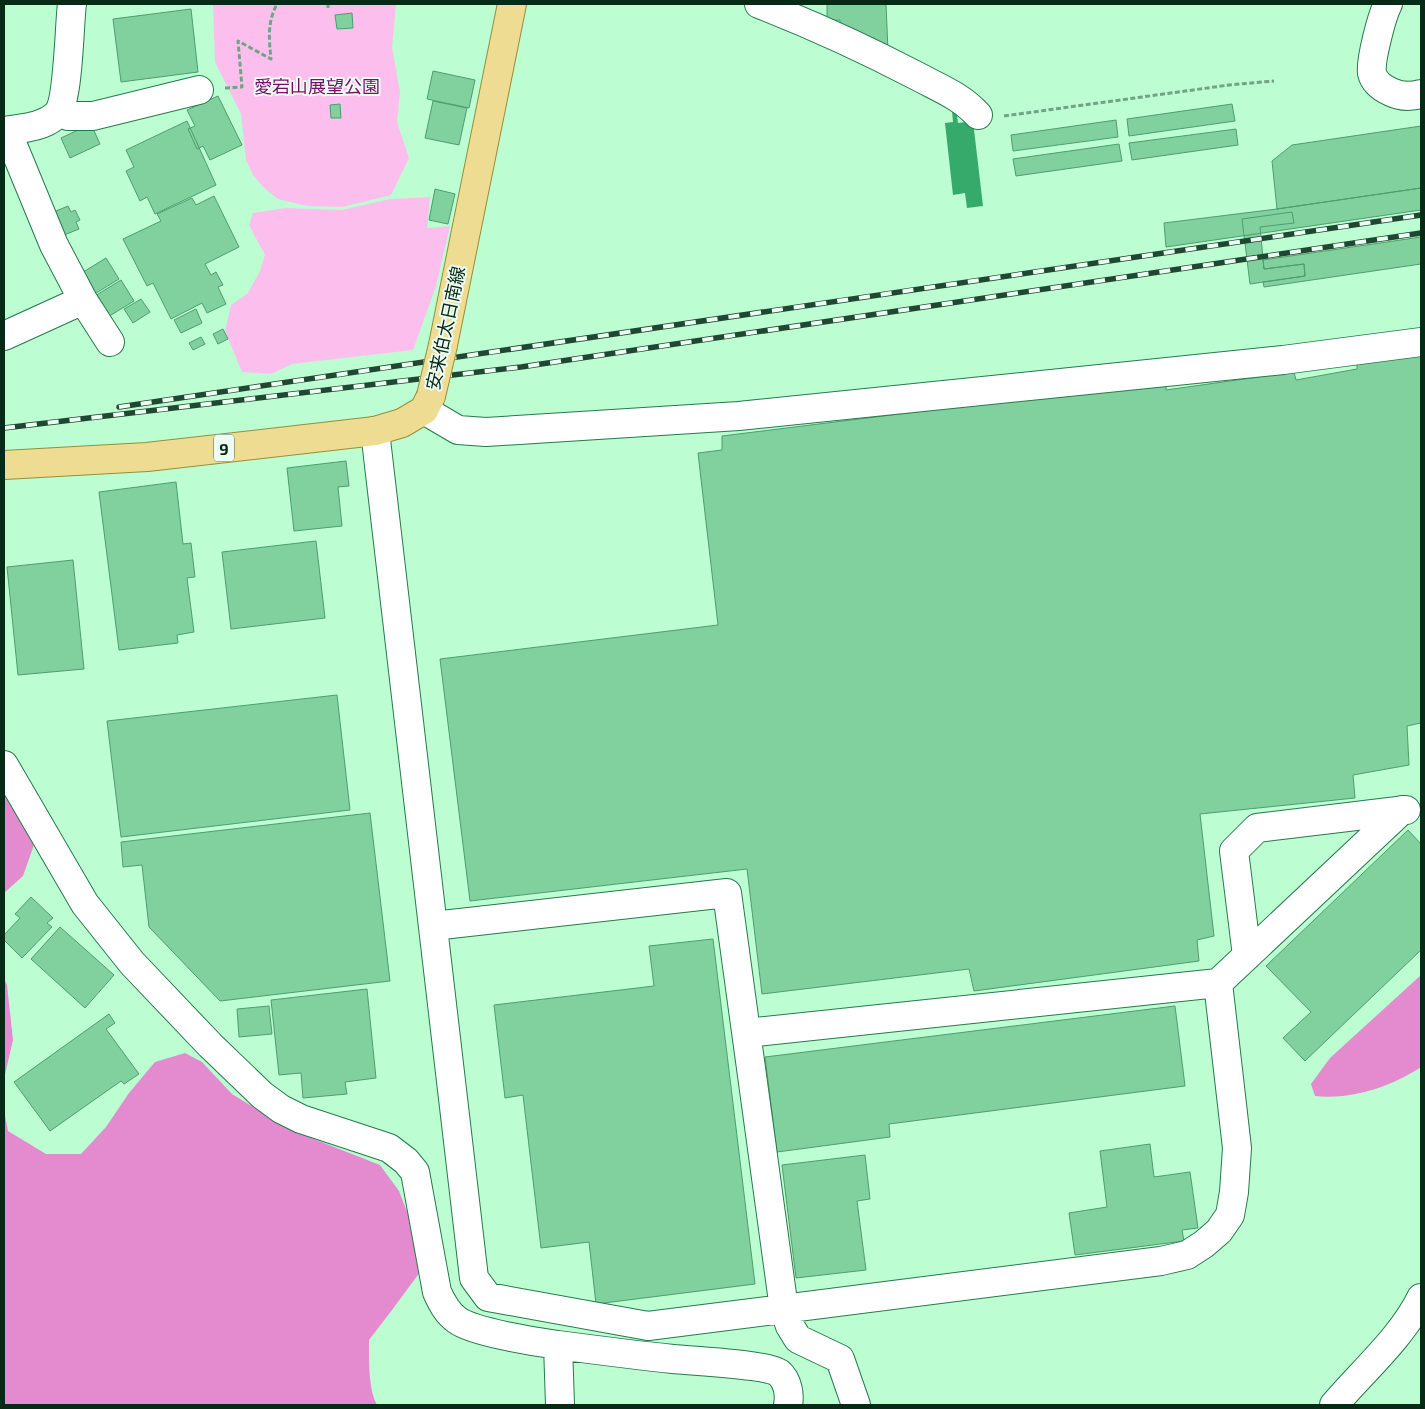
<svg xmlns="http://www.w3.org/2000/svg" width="1425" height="1409" font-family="'Exo 2','Noto Sans JP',sans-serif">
  <rect width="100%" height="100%" fill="#bcfdd2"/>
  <path fill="#fcbfed" d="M213 4H396L392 47 400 92 397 122 409 158 391 195 342 207 307 206 278 199 264 188 253 175 246 160 241 114 215 62Z
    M430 197 427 228 450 226 436 286 413 350 292 364 271 374 242 372 225 331 231 305 248 293 260 271 265 255 249 225 253 213 286 208 342 210 390 199Z"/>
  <path fill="#e48bd0" d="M4 785 35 842 23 876 4 893Z
    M1421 975V1067C1391 1087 1351 1100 1315 1096L1311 1084 1330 1058Z
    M4 978 7 985 13 1040 4 1079Z
    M185 1053 202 1062 232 1094 291 1130 380 1165 399 1191 409 1217 423 1268 392 1310 369 1340C369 1359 368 1389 377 1405H4V1110L8 1131 46 1154H81L106 1127 129 1093 155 1062Z"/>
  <path fill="#36aa6b" d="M951 100H955L958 123 973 121 983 206 967 208 965 193 953 195 945 123 953 122Z"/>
  <path fill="#80d19e" stroke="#4d9e6e" d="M827 4H886L888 51 840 32V20L827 21Z
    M191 9 198 72 121 82 113 19Z
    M352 13 353 28 337 29 335 15Z
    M433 71 475 80 469 108 427 99Z
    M218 96 242 145 210 160 203 146 197 149 188 129 195 126 187 110Z
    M433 101 467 108 459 145 425 138Z
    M340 104 341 118H331L330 105Z
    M1232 104 1235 121 1129 136 1127 119Z
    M1116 120 1118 137 1013 151 1011 135Z
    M187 121 216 185 155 214 147 197 140 201 126 171 134 167 126 150Z
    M91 124 100 144 70 158 61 138Z
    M1421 126V188L1277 209 1272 161 1292 145Z
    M1236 129 1238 145 1132 160 1129 143Z
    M1119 144 1122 161 1016 176 1013 159Z
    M1421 188V210L1166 247 1164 223 1277 209Z
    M435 189 455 194 448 224 429 220Z
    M214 196 239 247 205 264 211 275 216 272 223 285 218 287 226 304 207 313 202 303 171 319 153 283 147 286 123 239 161 221 157 214 192 198 196 205Z
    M68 206 71 212 75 210 80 220 76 222 79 229 59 237 49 214Z
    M1292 212 1294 223 1260 227 1264 269 1304 264 1305 276 1250 284 1242 219Z
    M1421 237V264L1264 287 1263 282 1305 276 1304 264 1264 269 1263 260Z
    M106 258 119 279 88 298 75 277Z
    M121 280 134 301 103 320 90 299Z
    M141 299 150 312 133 323 124 309Z
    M196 309 202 323 181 333 174 320Z
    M223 329 228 339 218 344 213 334Z
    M201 337 205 344 193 350 189 343Z
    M1421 350V723L1407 726 1409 765 1353 775 1355 798 1200 814 1214 936 1197 940 1199 961 974 991 969 969 762 994 747 869 470 901 440 659 718 625 698 453 722 450V436L1166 381V390L1294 372 1296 380 1357 369V358Z
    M346 461 349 486 338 487 342 526 294 531 287 468Z
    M176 482 183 544 191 543 195 577 187 578 194 632 177 635 178 643 119 650 99 492Z
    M316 541 325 618 231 629 222 552Z
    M73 560 84 669 18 675 7 567Z
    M337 695 350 810 121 837 107 721Z
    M370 813 390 981 220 1001 149 927 142 865 123 867 121 842Z
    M1408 830 1421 844V950L1305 1061 1283 1038 1311 1012 1266 966Z
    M31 897 53 918 47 923 52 927 22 958 4 940V935L20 918 15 914Z
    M60 927 114 975 85 1008 31 959Z
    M713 939 755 1284 596 1304 589 1242 541 1248 523 1095 505 1098 494 1005 654 986 649 946Z
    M367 989 376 1078 345 1082 347 1094 303 1098 301 1073 279 1075 271 1000Z
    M269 1006 272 1034 239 1037 237 1009Z
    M1175 1006 1185 1086 889 1124 890 1137 777 1152 765 1057Z
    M109 1014 115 1023 106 1029 139 1074 124 1084 121 1081 50 1131 14 1082Z
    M1150 1144 1154 1177 1190 1172 1198 1228 1182 1230 1184 1241 1075 1255 1069 1213 1107 1207 1100 1151Z
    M865 1155 870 1199 857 1201 866 1270 796 1278 782 1165Z"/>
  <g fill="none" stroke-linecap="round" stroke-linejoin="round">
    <g stroke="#257a4c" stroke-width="30">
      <path id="minor" d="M759 4C813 25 865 49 917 76 939 88 961 96 978 115
        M1388 4C1382 15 1370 61 1372 73 1374 82 1382 88 1391 92 1401 97 1410 97 1421 94
        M59 112 68 116H93L199 90
        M4 131C20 128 41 128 55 116 69 105 69 25 72 4
        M7 131 54 245 83 300 110 342
        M4 336 83 300
        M424 410 458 430 486 432 739 416 1283 360 1421 342
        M375 431 474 1278 488 1297 648 1326 1161 1261 1187 1255 1204 1244 1219 1231 1230 1215 1234 1192 1237 1148 1218 983
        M4 765 85 904 132 963 210 1045 262 1095 281 1109 301 1119 389 1148 406 1161 415 1172 437 1292C442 1303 447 1313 457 1320 473 1332 536 1342 558 1345L560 1405
        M433 926 727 893 784 1309 790 1326 798 1339 840 1359 856 1405
        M1247 956 1234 851 1257 828 1406 810
        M747 1033 1218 983 1402 810
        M558 1345C596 1350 634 1355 673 1359 693 1361 766 1364 779 1373 788 1381 790 1395 788 1405
        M1334 1405C1362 1372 1403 1336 1421 1298"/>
    </g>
    <g stroke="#958f39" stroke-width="30">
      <path id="major" d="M443 345 512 4
        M4 465 147 457 375 431 402 423 424 410 431 396"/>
    </g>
    <path stroke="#70a483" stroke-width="3" stroke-dasharray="5 2.5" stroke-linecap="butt" d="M328 4V8
      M225 88 242 87 238 41 271 59C269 39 267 23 277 4
      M1004 116 1229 85 1274 81"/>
    <use href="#minor" stroke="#fff" stroke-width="28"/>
    <use href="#major" stroke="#eedc93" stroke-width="28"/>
    <g stroke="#204731" stroke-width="5.5">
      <path id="rail" d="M119 407 1421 215
        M4 428 521 367 1421 233"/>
    </g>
    <use href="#rail" stroke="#edfcf2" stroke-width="4" stroke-dasharray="11" stroke-linecap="butt"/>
    <g stroke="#958f39" stroke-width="30" stroke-linecap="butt">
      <path id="major-bridge" d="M431 396 443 345"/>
    </g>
    <use href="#major-bridge" stroke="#eedc93" stroke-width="28"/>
  </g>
  <g text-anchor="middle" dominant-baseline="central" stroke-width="4" stroke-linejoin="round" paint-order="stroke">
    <rect fill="#edfcf2" stroke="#4c6959" stroke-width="1" x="214" y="434.5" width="20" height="27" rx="4"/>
    <g font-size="16" font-weight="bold" fill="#072a17">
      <text x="224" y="448">9</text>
    </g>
    <g font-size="18" fill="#7a0d6a" stroke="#edfcf2">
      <text x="317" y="86">愛宕山展望公園</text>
    </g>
    <g font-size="18" fill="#072a17" stroke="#edfcf2">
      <text transform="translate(445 328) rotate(-78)">安来伯太日南線</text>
    </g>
  </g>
  <rect width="1425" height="1409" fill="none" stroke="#072a17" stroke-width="10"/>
</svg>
